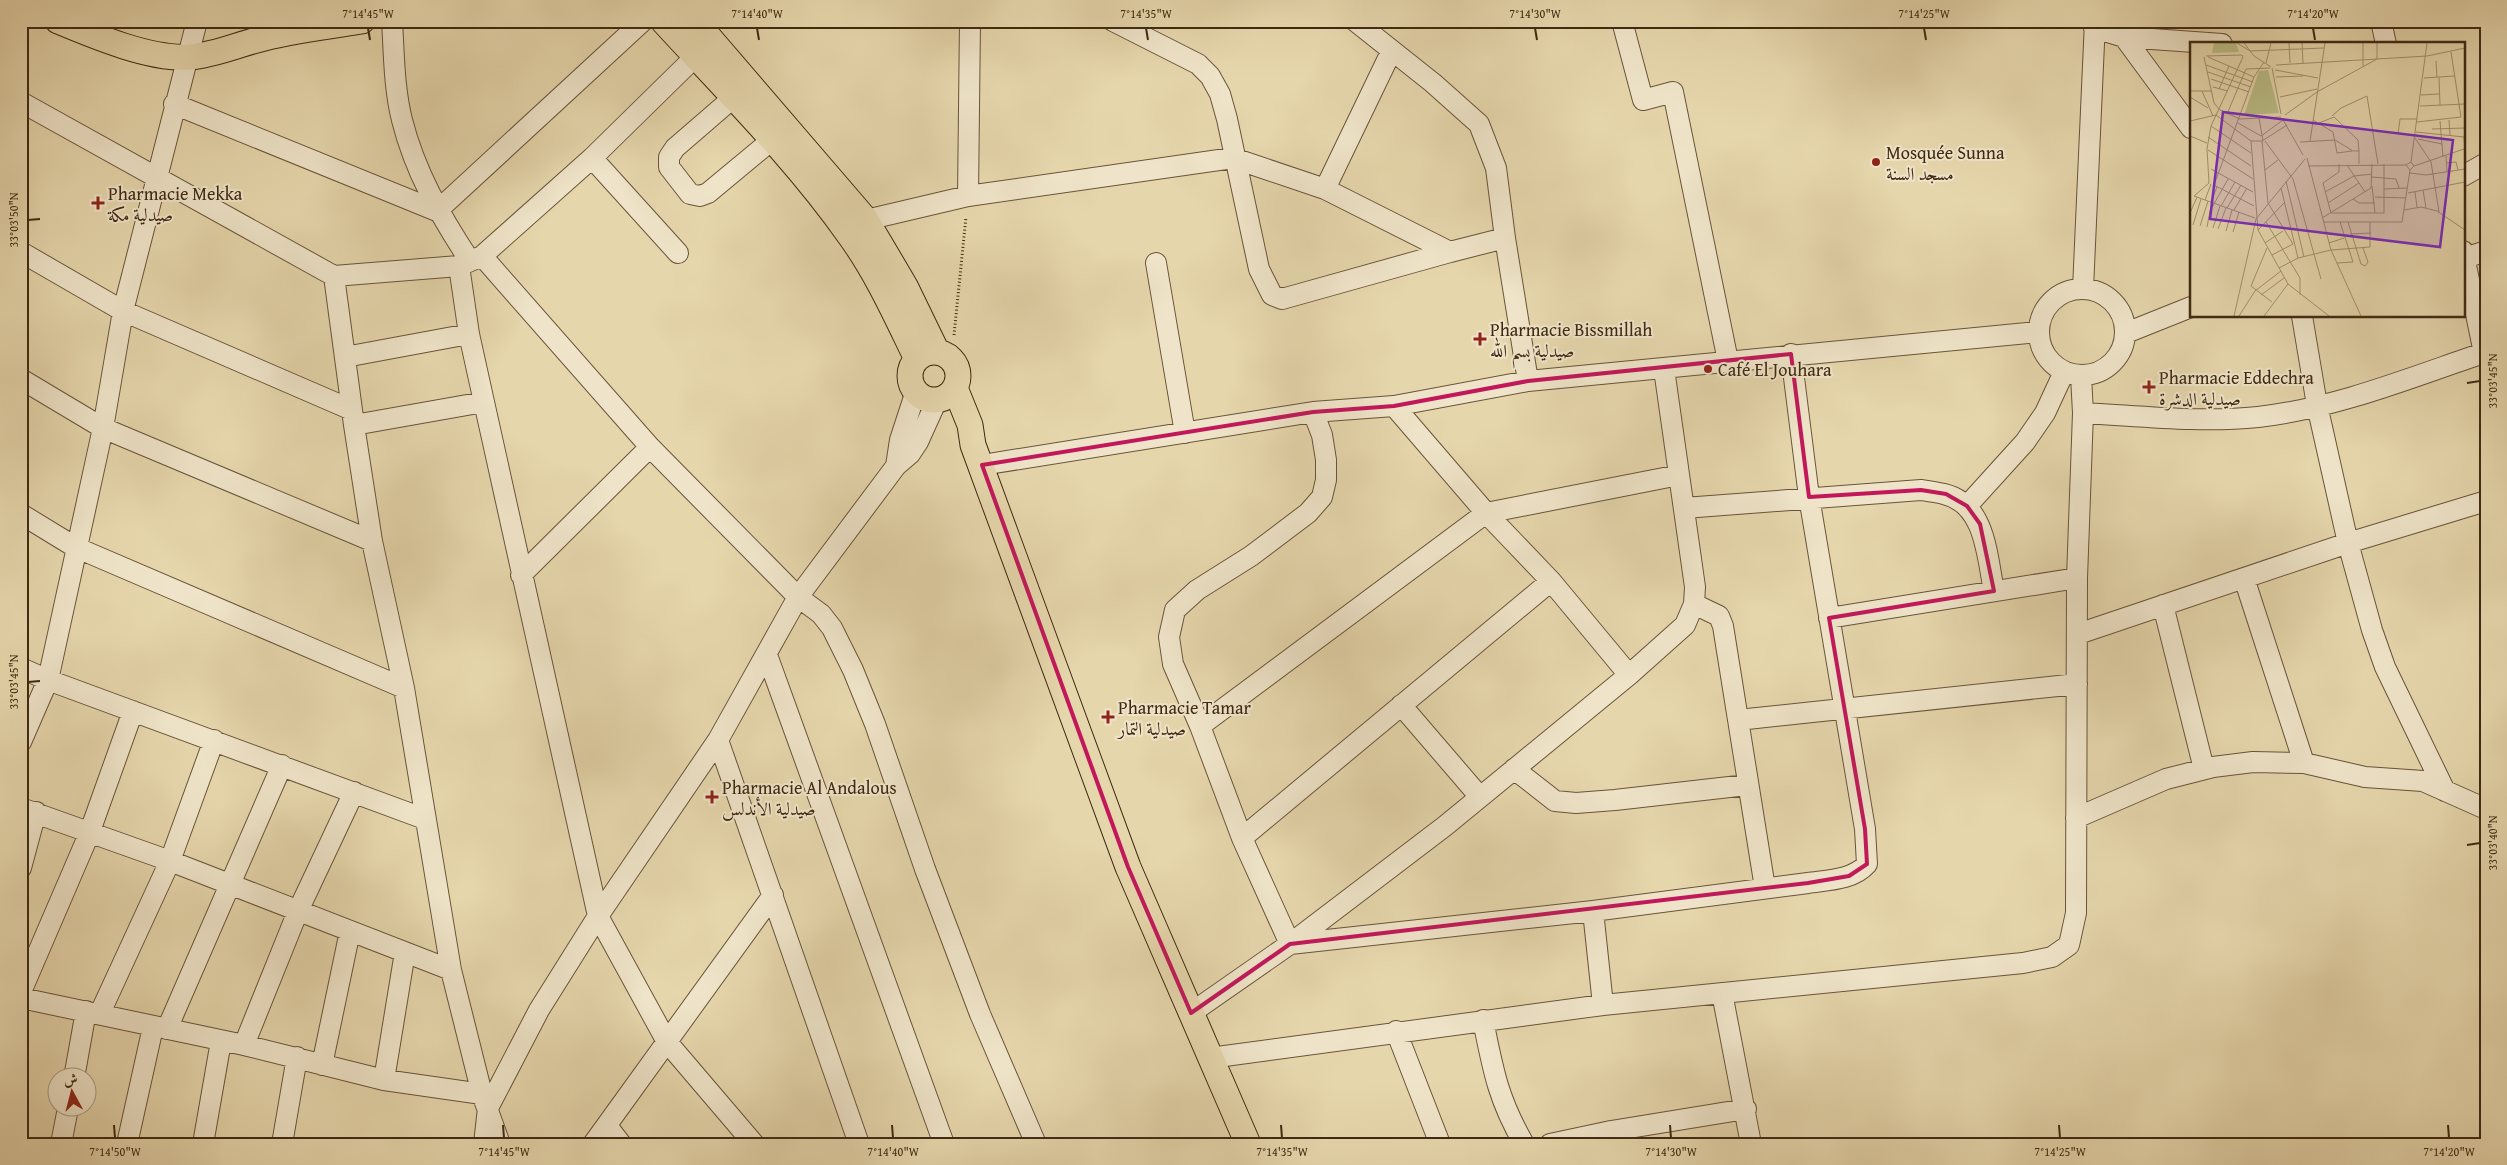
<svg xmlns="http://www.w3.org/2000/svg" width="2507" height="1165" font-family="'Gentium Book Plus',Amiri,serif">
  <rect width="100%" height="100%" fill="#e6d6ac"/>
  <filter id="stains"><feTurbulence type="fractalNoise" baseFrequency=".004" numOctaves="4"/><feColorMatrix values="0 0 0 0 .2 0 0 0 0 .09 0 0 0 0 .02 0 0 0 .5 -.17"/></filter>
  <radialGradient id="worn" r=".72"><stop offset=".6" stop-color="#630" stop-opacity="0"/><stop offset="1" stop-color="#630" stop-opacity=".3"/></radialGradient>
  <g fill="none" stroke-linecap="round" stroke-linejoin="round">
    <g stroke="#695439" stroke-width="22">
      <path id="minor" d="M392 21C394 54 394 88 402 120 415 172 441 217 470 261
        M1113 21 1198 64 1210 76 1220 94 1227 119 1259 269 1272 295 1282 299 1450 252
        M1355 21 1433 83 1479 124 1496 168 1505 238
        M1622 21 1643 100 1673 92 1728 361
        M2381 21 2386 44
        M2094 28 2124 37 2191 128
        M2124 37 2222 44
        M734 97 675 148 669 157V167L690 194 700 196 708 193 773 139
        M21 102 334 276 459 266 482 256 592 158 696 56
        M174 104 437 211 643 21
        M592 158 678 253
        M2463 176 2486 163
        M1325 189 1391 52
        M968 196 970 21
        M866 220 968 196 1233 158 1325 189 1450 252 1505 238 1528 381
        M2463 251 2484 353
        M21 252 123 311 352 410
        M482 256 650 447 798 597 821 614 832 628 853 670 875 724 925 869 980 1014 1036 1144
        M2465 258 2486 251
        M1156 263 1185 433
        M459 266 469 334 484 402 598 916 667 1042 754 1144
        M334 276 354 425 372 541 404 688 451 970 482 1094 500 1144
        M2083 289 2095 21
        M2039 332a43 43 0 1 1 86 0a43 43 0 1 1-86 0Z
        M2302 316 2317 405 2348 543 2372 630 2385 667 2445 791
        M2126 333 2191 307
        M345 357 469 334
        M21 379 103 428 372 541
        M1394 406 1486 513 1551 581 1629 675
        M1313 412 1322 435 1326 460V480L1322 497 1308 513 1251 556 1197 590 1175 610 1169 637 1173 664 1200 726 1242 838 1290 944 1593 911 1808 883C1828 880 1853 880 1867 864L1865 829 1809 497 1791 354
        M2083 413C2141 416 2200 423 2258 417 2337 408 2412 377 2486 352
        M354 425 484 402
        M982 465 1313 412 1394 406 1528 381 2038 332
        M896 466 900 440 916 391
        M1967 506 2025 442 2045 413 2064 372
        M1684 508 1921 490C1928 491 1936 492 1944 494 1986 504 1987 557 1994 591
        M21 514 75 547 404 688
        M521 575 650 447
        M2244 578 2304 763
        M1694 604 1719 616 1723 626 1765 888
        M2163 605 2204 769
        M1829 618 2077 578
        M2078 634 2348 543 2486 501
        M767 655 944 1144
        M21 668 48 680 425 819
        M1401 705 1480 797
        M1738 720 2077 684
        M1200 726 1486 513 1679 475
        M718 740 859 1144
        M21 742 48 680 103 428 123 311 197 21
        M1514 769 1555 801 1576 803 1615 800 1747 785
        M21 808 170 861 451 970
        M2076 818 2166 779 2213 767 2253 762 2304 763 2365 777 2423 781 2486 809
        M1242 838 1551 581
        M21 868 36 812
        M1593 911 1603 1005
        M21 992 89 834 133 711
        M1722 993 1751 1144
        M21 998 244 1045 384 1080 482 1094
        M100 1013 170 861 214 740
        M1191 1013 1290 944 1445 826 1629 675 1685 625 1694 604 1695 587 1664 369
        M1483 1020C1493 1070 1498 1099 1524 1144
        M167 1029 282 765
        M1396 1031 1440 1144
        M244 1045 298 911 354 792
        M1210 1058 1603 1005 2023 963 2052 957 2069 945 2076 913 2077 578 2083 413 2081 376
        M322 1065 350 931
        M74 1078 86 1011
        M384 1080 405 952
        M608 1127 621 1144
        M61 1144 68 1108
        M127 1144 153 1027
        M203 1144 221 1041
        M282 1144 297 1057
        M484 1144 488 1108 539 1010 598 916 718 740 798 597 896 466 910 454 918 442 937 400
        M593 1144 773 895
        M1550 1144 1611 1131 1746 1109"/>
    </g>
    <g stroke="#3f2913" stroke-width="27">
      <path id="major" d="M58 21C94 36 151 60 190 57 215 55 239 44 264 38 296 30 329 26 362 21
        M663 21C727 91 795 158 850 236 877 273 897 318 917 359
        M695 21 866 220 905 286 937 352
        M910 376a24 24 0 1 1 48 0a24 24 0 1 1-48 0Z
        M955 388 970 425 973 445 1128 867 1248 1144"/>
    </g>
    <path stroke="#3f2913" stroke-width="3" stroke-dasharray="1 2.5" stroke-linecap="butt" d="M954 335 966 217"/>
    <use href="#minor" stroke="#efe4c9" stroke-width="20"/>
    <use href="#major" stroke="#e6d6ac" stroke-width="25"/>
  </g>
  <path fill="none" stroke="#c2185b" stroke-width="4" stroke-linejoin="round" d="M1791 354 1809 497 1921 490 1946 494 1967 506 1980 524 1994 591 1829 618 1865 829 1867 864 1849 876 1808 883 1290 944 1191 1013 1128 867 982 465 1313 412 1394 406 1528 381Z"/>
  <path fill="none" stroke="#3f2913" stroke-width="2" d="M368 28 370 40M757 28 759 40M1146 28 1148 40M1535 28 1537 40M1924 28 1926 40M2313 28 2315 40M28 220 40 219M2467 383 2480 381M28 682 40 681M2467 845 2480 843M114 1125 115 1138M503 1125 504 1138M892 1125 893 1138M1281 1125 1282 1138M1670 1125 1671 1138M2059 1125 2060 1138M2448 1125 2449 1138"/>
  <g fill="#8f2418" stroke="#efe4c9" stroke-width="2">
    <circle cx="1876" cy="162" r="5"/>
    <path d="M95.5 195.5h5v5h5v5h-5v5h-5v-5h-5v-5h5z"/>
    <path d="M1477.5 331.5h5v5h5v5h-5v5h-5v-5h-5v-5h5z"/>
    <circle cx="1708" cy="369" r="5"/>
    <path d="M2146.5 379.5h5v5h5v5h-5v5h-5v-5h-5v-5h5z"/>
    <path d="M1105.5 709.5h5v5h5v5h-5v5h-5v-5h-5v-5h5z"/>
    <path d="M709.5 789.5h5v5h5v5h-5v5h-5v-5h-5v-5h5z"/>
  </g>
  <g text-anchor="middle" dominant-baseline="central" stroke-width="4" stroke-linejoin="round" paint-order="stroke">
    <g font-size="18" fill="#3f2913" stroke="#efe4c9" text-anchor="start">
      <text x="1886" y="152">Mosquée Sunna<tspan x="1886" dy="21">مسجد السنة</tspan></text>
      <text x="108" y="193">Pharmacie Mekka<tspan x="108" dy="21">صيدلية مكة</tspan></text>
      <text x="1490" y="329">Pharmacie Bissmillah<tspan x="1490" dy="21">صيدلية بسم الله</tspan></text>
      <text x="1718" y="369">Café El Jouhara</text>
      <text x="2159" y="377">Pharmacie Eddechra<tspan x="2159" dy="21">صيدلية الدشرة</tspan></text>
      <text x="1118" y="707">Pharmacie Tamar<tspan x="1118" dy="21">صيدلية التمار</tspan></text>
      <text x="722" y="787">Pharmacie Al Andalous<tspan x="722" dy="21">صيدلية الأندلس</tspan></text>
    </g>
  </g>
  <g transform="translate(2190 42)">
    <rect width="275" height="275" fill="#e6d6ac"/>
    <path d="M24 1H46L49 10 22 11ZM78 28 89 71 54 73 69 29Z" fill="#babc86"/>
    <path fill="none" stroke="#a3916f" stroke-width="1" d="M47 1 60 9 134 6M54 1 64 14 81 25M99 1 100 21M112 1 113 21M16 14 52 13 53 15 21 84 17 107 19 141 4 154 65 176M14 15 24 61 30 68 50 77 91 75M18 15 64 35M246 19 247 35M76 21 81 1M16 23 63 40M86 23 237 14 275 6M173 24V1M82 26 91 72M85 28 128 36M18 30 61 45M86 35 113 34M249 35 250 63M234 36 264 34M21 37 59 50M23 45 38 49M29 47 39 24M0 49H21M12 49 23 74M231 53 249 52M0 55 18 66M90 55 127 47M230 64 275 62M37 72 56 27 80 26M95 73 127 50 187 17V1M142 74 151 66 177 54 188 122M69 76 73 99M92 76 113 113M123 78 143 90 147 111 162 109M259 78 260 93M0 79 26 73 61 99H72L97 83M250 79 253 115M227 80 271 75 261 10M48 81 71 94 93 78M129 81 144 75 168 98 169 109M21 84 61 111M242 87 275 86M226 90 274 95 275 111M208 92 210 77H227M0 94 17 101M18 95 61 124M225 96 241 120 249 170M228 97 252 102M61 99 68 188 98 242 139 274M72 99 78 161 103 202 82 213M75 99 103 137 131 237M120 99 135 1M110 100 145 98 163 109H169V122M18 108 63 137M256 114 257 130M117 116 141 208 171 274M221 120 237 1M256 121 266 120 268 128M149 122V130L133 141 141 171H194V122M157 123 175 150M118 124 216 123M224 124 274 107M21 127 63 150M75 128 88 118M220 131 236 133 275 127M182 135 206 137 209 146M96 139 114 215M182 144 185 171M91 146 108 216M194 147 217 146M233 148 236 166M135 150 164 134 182 132M225 150 227 165M218 151 275 140M185 155 216 156M163 157 169 161H185M15 158 21 142M21 160 27 145M138 161 169 141M31 164 45 140M64 164 24 143 64 35 74 20M37 166 51 143M44 168 57 146M214 168 231 165 247 169 275 188M0 171 7 155M132 176 181 146 182 122M76 180 110 236V253M134 180H212L220 128 216 123 221 120 224 124 220 128M158 180 171 222 175 224 178 220 173 206M3 183 11 157M10 184 18 159M17 185 20 169 38 137M23 186 30 164M28 187 36 166M68 188 94 161M36 189 42 168M43 190 49 170M160 192 181 191M75 201 93 189M139 201 154 196M77 206 61 244 82 260M147 221 163 220 150 180M89 226 108 216 141 208 180 205V180M71 253 94 236M44 274 66 177 115 117M49 274 65 249 91 229M74 274 98 242"/>
    <path fill="#7b2cbf" fill-opacity="0.15" stroke="#7b2cbf" stroke-width="2.5" d="M33 70 263 98 250 205 20 177Z"/>
    <rect width="275" height="275" fill="none" stroke="#3f2913" stroke-width="2.5"/>
  </g>
  <rect width="2507" height="1165" fill="none" stroke="#e6d6ac" stroke-width="55"/>
  <g transform="translate(72 1092) rotate(353)"><circle r="24" fill="#efe4c9" stroke="#a99980"/>
  <path d="M0-4L9 19L0 12L-9 19Z" fill="#8f2418"/>
  <text y="-8" font-size="14" font-weight="bold" text-anchor="middle" fill="#3f2913">ش</text>
  </g>
  <rect x="28" y="28" width="2452" height="1110" fill="none" stroke="#3f2913" stroke-width="2"/>
  <g font-size="12" text-anchor="middle" fill="#3f2913">
    <text x="368" y="18">7°14'45"W</text>
    <text x="757" y="18">7°14'40"W</text>
    <text x="1146" y="18">7°14'35"W</text>
    <text x="1535" y="18">7°14'30"W</text>
    <text x="1924" y="18">7°14'25"W</text>
    <text x="2313" y="18">7°14'20"W</text>
    <text transform="translate(14 220) rotate(-90)" y="4">33°03'50"N</text>
    <text transform="translate(2493 381) rotate(-90)" y="4">33°03'45"N</text>
    <text transform="translate(14 682) rotate(-90)" y="4">33°03'45"N</text>
    <text transform="translate(2493 843) rotate(-90)" y="4">33°03'40"N</text>
    <text x="115" y="1156">7°14'50"W</text>
    <text x="504" y="1156">7°14'45"W</text>
    <text x="893" y="1156">7°14'40"W</text>
    <text x="1282" y="1156">7°14'35"W</text>
    <text x="1671" y="1156">7°14'30"W</text>
    <text x="2060" y="1156">7°14'25"W</text>
    <text x="2449" y="1156">7°14'20"W</text>
  </g>
  <rect width="100%" height="100%" filter="url(#stains)"/>
  <rect width="100%" height="100%" fill="url(#worn)"/>
</svg>
